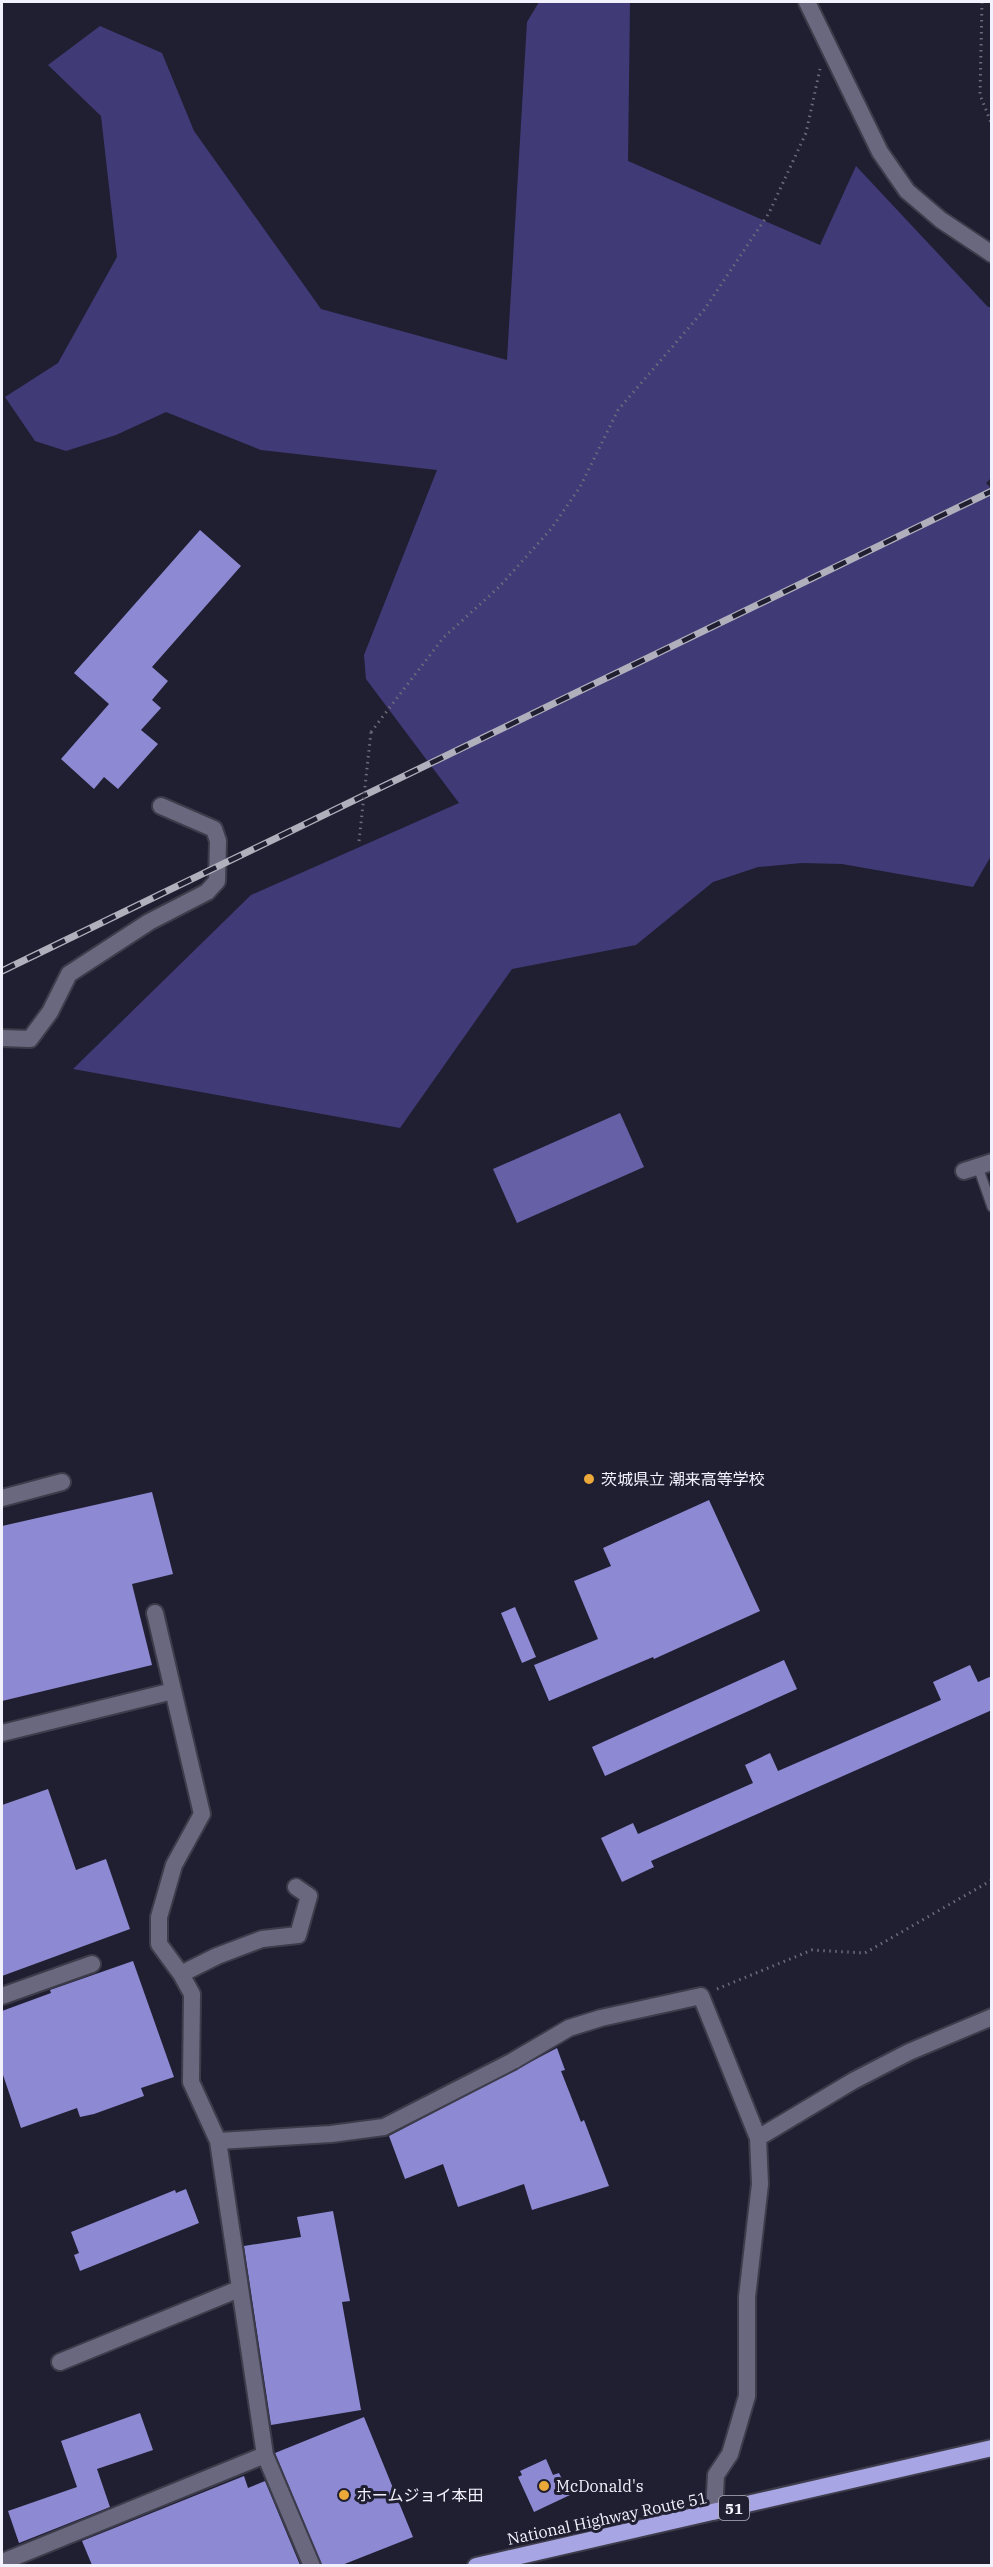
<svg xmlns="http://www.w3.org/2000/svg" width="993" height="2567" font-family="'IBM Plex Serif','Noto Sans JP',serif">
  <rect width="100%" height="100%" fill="#201f31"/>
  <path fill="#403a77" d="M539 2H630L628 161 820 245 856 166 988 307H991L992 477 986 483 992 489 991 856 973 887 842 864 802 863 758 867 713 882 636 945 512 969 400 1128 73 1069 251 895 459 803 366 679 364 655 437 470 261 450 166 412 116 435 66 451 35 441 5 397 58 363 117 257 101 116 48 65 100 26 162 53 194 131 321 309 507 360 527 22Z"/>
  <path fill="#6660a6" d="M620 1113 644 1167 517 1223 493 1169Z"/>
  <path fill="#8d89d3" d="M200 530 241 566 152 667 168 681 152 700 161 708 141 730 158 744 118 789 104 777 94 789 61 759 109 704 74 673Z
    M152 1492 173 1574 132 1584 152 1665 2 1701V1526Z
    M709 1500 760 1611 654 1659 653 1657 549 1701 534 1665 598 1639 574 1581 611 1566 603 1548Z
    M515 1607 536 1657 522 1663 501 1613Z
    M784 1660 797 1689 605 1776 592 1747Z
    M970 1665 978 1682 992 1676V1710L651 1861 654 1867 622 1882 601 1838 633 1823 638 1834 753 1783 745 1765 770 1753 778 1771 941 1700 933 1682Z
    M48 1789 76 1870 106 1859 130 1929 2 1976V1805Z
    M133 1961 174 2077 141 2088 144 2096 94 2114 80 2117 77 2108 21 2128 2 2072V2011L51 1993 50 1990Z
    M557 2048 565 2070 561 2071 581 2122 584 2120 609 2186 532 2210 524 2184 458 2207 443 2164 405 2179 389 2136Z
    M186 2189 199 2223 80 2271 74 2255 79 2253 71 2232 175 2190 176 2193Z
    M333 2211 350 2301 342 2302 361 2410 271 2425 244 2246 301 2237 297 2217Z
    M140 2413 153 2450 97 2469 110 2507 19 2543 8 2511 77 2487 61 2441Z
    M364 2417 413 2537 342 2565H322L275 2453Z
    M546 2459 553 2475 559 2473 570 2495 534 2512 518 2477 522 2475 520 2471Z
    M244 2476 248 2488 265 2481 300 2565H92L82 2541Z"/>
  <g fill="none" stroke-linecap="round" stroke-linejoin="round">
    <g stroke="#3d3c4b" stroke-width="12">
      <path id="service" d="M978 1167 992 1207"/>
    </g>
    <g stroke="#3d3c4b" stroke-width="20">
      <path id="minor" d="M807 2 880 152 907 191 941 220 992 254
        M2 1038 30 1039 50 1012 69 974 149 922 207 892 217 881 218 841 214 829 161 806
        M964 1171 992 1162
        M155 1613 202 1814 174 1865 159 1917V1944L181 1974 192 1994 191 2082 218 2141
        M2 1733 173 1691
        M181 1974 217 1956 262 1939 298 1935 309 1896 296 1887
        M2 1996 92 1964
        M758 2138 853 2081 909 2052 992 2017
        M60 2362 239 2289
        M5 2561 265 2455
        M312 2566 265 2455 218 2141 331 2134 384 2127 513 2061 569 2028 601 2018 701 1996 758 2138 760 2184 747 2297V2396L730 2454 716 2475 714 2512"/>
    </g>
    <g stroke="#3d3c4b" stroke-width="20">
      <path id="tertiary" d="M2 1498 62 1482"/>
    </g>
    <g stroke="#3d3c4b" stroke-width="20">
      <path id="trunk" d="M476 2566 992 2448"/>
    </g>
    <path stroke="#6c6b7b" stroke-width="3" stroke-dasharray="1.5 4.5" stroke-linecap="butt" d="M982 2 980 95 992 125
      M371 732 443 638 499 587 551 529 580 487 618 410 704 310 769 213 806 133 820 69
      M717 1989 812 1950 865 1953 992 1880"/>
    <use href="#service" stroke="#69687e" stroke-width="9"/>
    <use href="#minor" stroke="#69687e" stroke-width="16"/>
    <use href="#tertiary" stroke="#69687e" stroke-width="16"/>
    <use href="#trunk" stroke="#a8a5e4" stroke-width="16"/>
    <g stroke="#b0b0bd" stroke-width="7">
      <path id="rail" d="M2 971 992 491"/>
    </g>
    <use href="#rail" stroke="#201f31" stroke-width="4.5" stroke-dasharray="14" stroke-linecap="butt"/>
    <path stroke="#6c6b7b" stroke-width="3" stroke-dasharray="1.5 4.5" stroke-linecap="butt" d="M359 841 371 732"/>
  </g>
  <g fill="#eca93a" stroke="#201f31" stroke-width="2">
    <circle cx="589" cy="1479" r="6"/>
    <circle cx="544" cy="2486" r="6"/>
    <circle cx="344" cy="2495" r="6"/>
  </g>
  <g text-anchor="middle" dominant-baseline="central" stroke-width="6" stroke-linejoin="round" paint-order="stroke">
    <rect fill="#201f31" stroke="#b3b3c0" stroke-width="1.5" x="719" y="2496" width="30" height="24" rx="4.5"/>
    <g font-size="15" font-weight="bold" fill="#f2f2fe">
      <text x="734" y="2508">51</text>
    </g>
    <g font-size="16" fill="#f2f2fe" stroke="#201f31" text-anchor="start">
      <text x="601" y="1479">茨城県立 潮来高等学校</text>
      <text x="556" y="2486">McDonald's</text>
      <text x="356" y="2495">ホームジョイ本田</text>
    </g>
    <g font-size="16" fill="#f2f2fe" stroke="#201f31">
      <text transform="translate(607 2518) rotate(-12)">National Highway Route 51</text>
    </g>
  </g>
  <rect width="993" height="2567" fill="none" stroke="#f2f2fe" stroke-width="6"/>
</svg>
